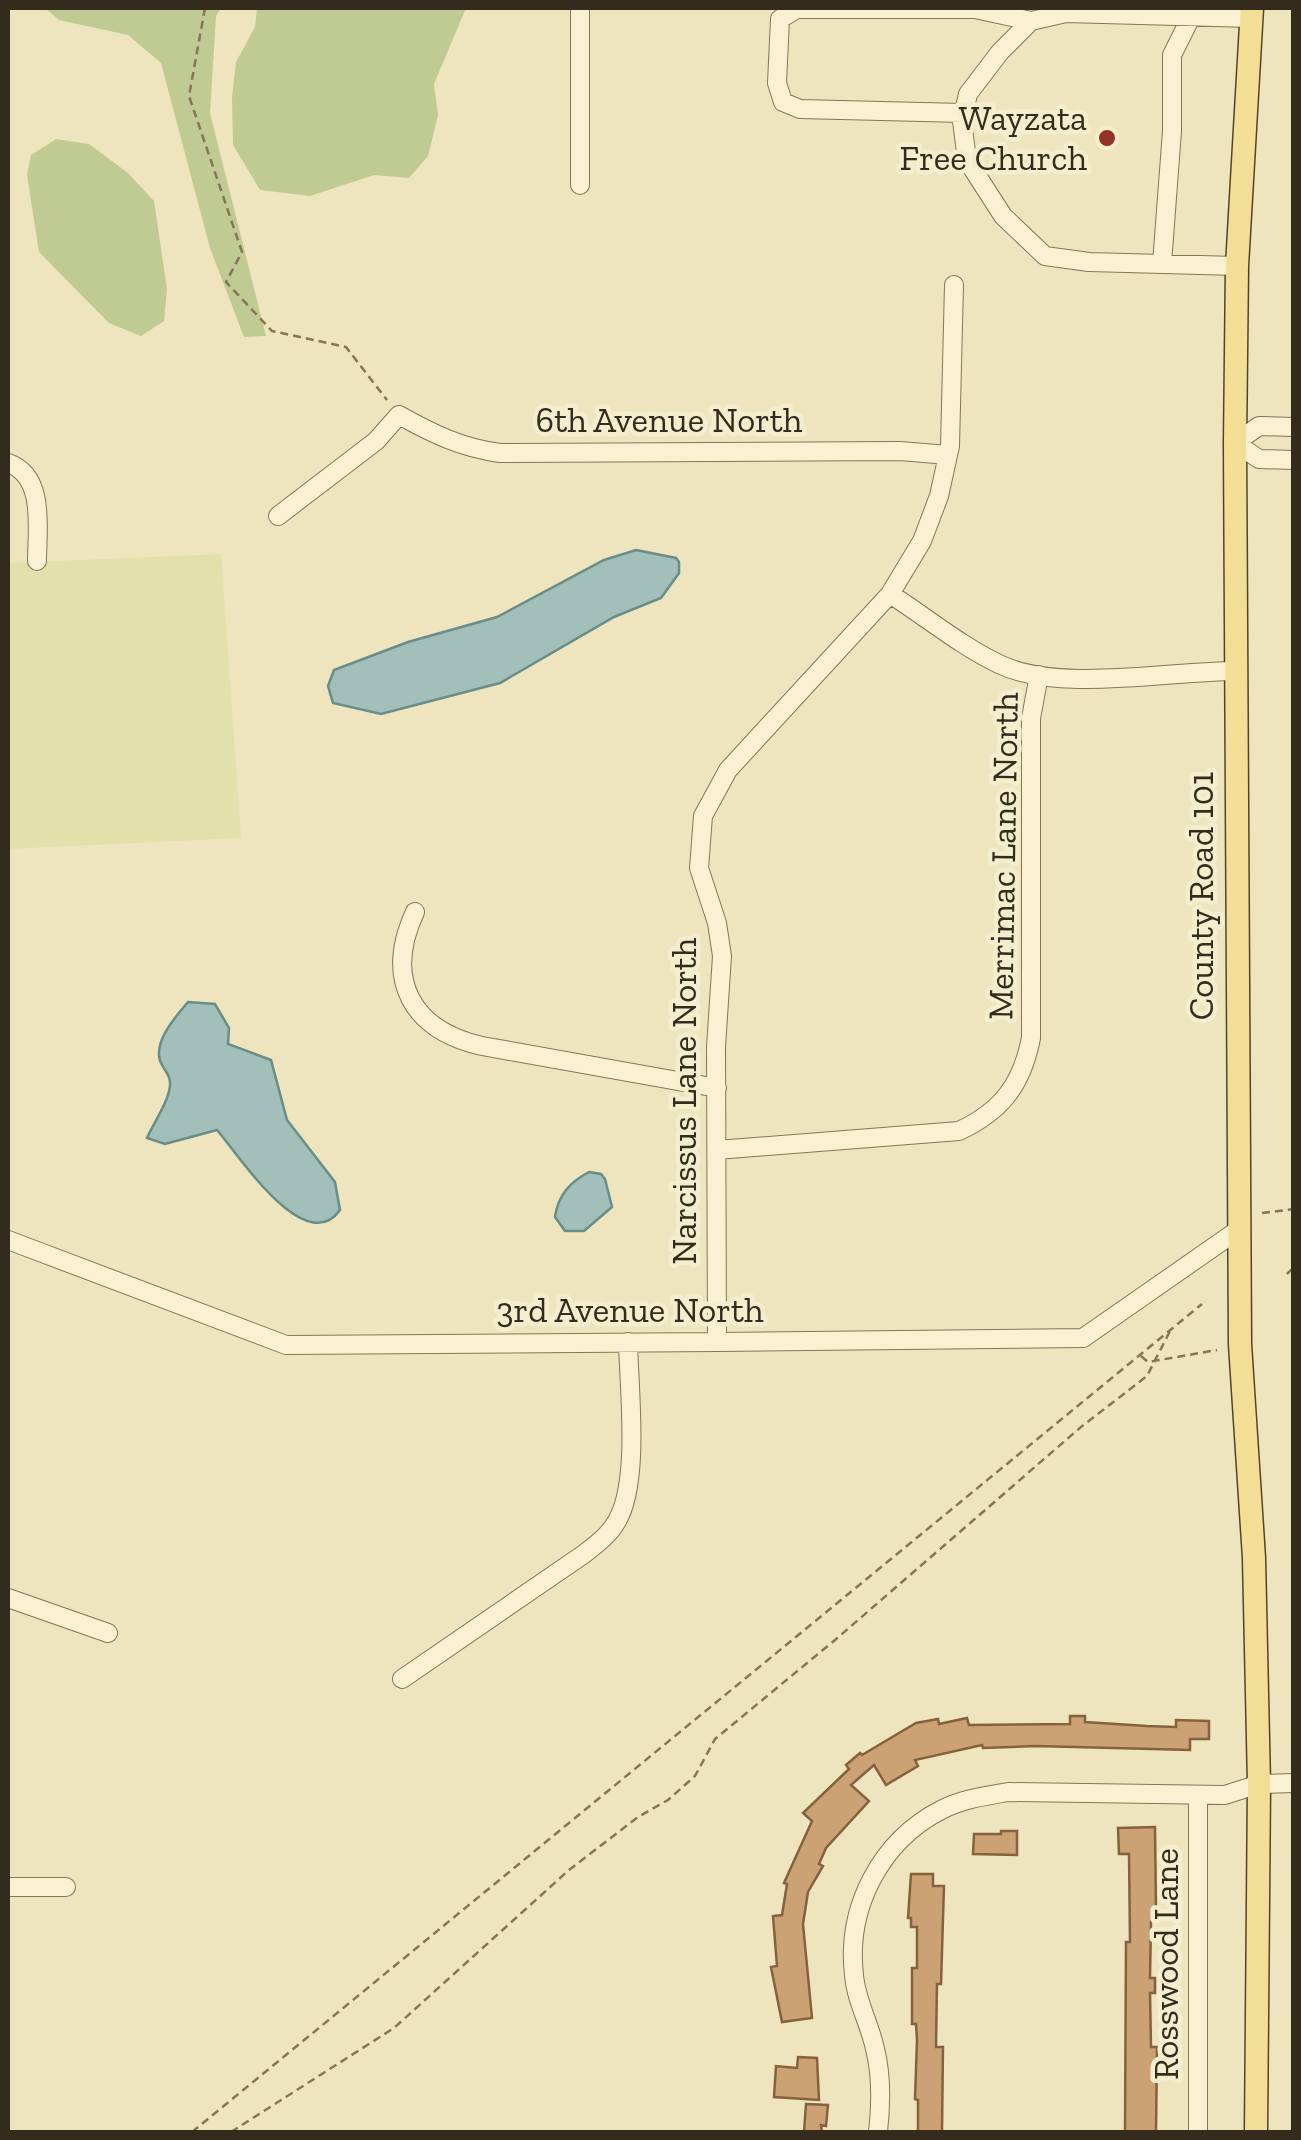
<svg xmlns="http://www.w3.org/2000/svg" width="1301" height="2140" font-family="'Zilla Slab',serif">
  <rect width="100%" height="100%" fill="#eee5be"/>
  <path fill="#e3e0ac" d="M221 554 241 838 8 849V563Z"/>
  <path fill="#bfcb93" d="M45 8H221L216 16 210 113 266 336 244 337 210 248 161 63 128 35 59 20Z
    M257 8H466L434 84 438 115 428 156 409 178 374 175 310 196 260 190 233 145 232 97 236 62 255 27Z
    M56 139 89 144 128 173 154 201 167 289 164 321 141 336 109 323 39 252 27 175 31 155Z"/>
  <path fill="#a2bfba" stroke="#698d88" stroke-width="2.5" d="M636 550 676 558 679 562V573L661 598 614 617 500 683 381 714 333 703 328 686 334 670 408 642 497 617 604 560Z
    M188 1002 215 1004 229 1028 228 1044 271 1060 287 1120 335 1182 340 1210C305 1259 238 1154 217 1130L165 1144 147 1138C154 1122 168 1103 170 1086 171 1077 166 1072 162 1065 150 1045 176 1016 188 1002Z
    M589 1172 601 1174 605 1179 612 1207 584 1231H565L555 1217C558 1195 570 1182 589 1172Z"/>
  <path fill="#cca274" stroke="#85623d" stroke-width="2.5" d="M1070 1716H1085V1722L1147 1726 1176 1727V1720L1209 1721V1739H1190V1750L1035 1746 983 1748 982 1745 915 1760 918 1766 886 1785 874 1765 851 1785 869 1801 826 1848 819 1864 823 1866 808 1892 803 1924 812 2018 782 2022 771 1967 777 1966 773 1916 782 1915 787 1884 784 1883 812 1821 803 1813 849 1769 846 1765 860 1753 862 1755 916 1723 938 1719 939 1724 967 1718 969 1725 1070 1724Z
    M1155 1827 1156 1910 1151 1922 1150 1978H1155V1993H1150L1151 2047H1157L1156 2132H1125L1126 1942H1130L1129 1854H1119L1118 1828Z
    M1001 1831H1017V1855L973 1854 974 1834H1001Z
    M911 1874H933V1886H944L941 1984H937L936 2047H943L942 2132H918V2100L915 2099 917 2040 916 2024H912V1968H917V1927H911V1918H908Z
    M798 2057 817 2058 819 2100 774 2097 776 2066 797 2068Z
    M806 2104 828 2105 826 2126 821 2125 822 2132H804Z"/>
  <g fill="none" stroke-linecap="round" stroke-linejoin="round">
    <g stroke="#867557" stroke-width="20">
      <path id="minor" d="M580 8V185
        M963 113 800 109 783 102 777 83 780 19 797 9H975L1031 21
        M1162 264 1172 131V55L1191 17
        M1237 266 1089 262 1045 256 1003 216 967 160 962 121 968 94 1000 52 1031 21 1066 13 1251 18
        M1294 427 1259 426 1235 443 1259 459 1294 460
        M8 463C46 476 37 529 37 561
        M278 516 376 441 399 415C433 434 462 448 500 453L900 451 948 455
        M890 594C926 617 961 646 999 664 1058 693 1170 671 1235 671
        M415 912C384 979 411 1030 482 1046L717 1088
        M717 1150 959 1131C1002 1111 1022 1084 1031 1038V718L1039 675
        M8 1240 286 1345 717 1342 1083 1338 1238 1230
        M717 1342 716 1047 722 956 717 923 699 868 703 816 728 770 890 594 922 541 939 496 950 446 954 285
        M8 1598 108 1633
        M402 1679 584 1554C597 1544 609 1535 617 1521 640 1482 629 1389 628 1342
        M1198 1796V2132
        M8 1887H66
        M878 2132C881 2105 882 2076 875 2049 870 2024 856 2001 854 1975 846 1907 881 1841 941 1810 962 1799 985 1796 1008 1792L1225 1795 1259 1784 1294 1783"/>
    </g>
    <g stroke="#53432c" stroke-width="25">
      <path id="major" d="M1252 8 1237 266 1235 443 1240 1344 1254 1558 1259 1784 1256 2132"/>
    </g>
    <path stroke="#867557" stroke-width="2.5" stroke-dasharray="8 5" stroke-linecap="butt" d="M205 8 189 96 242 252 226 282 272 331 346 347 387 400
      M1262 1213 1294 1209
      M1287 1274 1294 1267
      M1141 1356 1148 1362 1217 1350
      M192 2132 1202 1304
      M231 2132 394 2028 569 1870 638 1817 668 1800 695 1776 715 1739 835 1640 1081 1427 1147 1376 1170 1331"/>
    <use href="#minor" stroke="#f9f1d1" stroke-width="18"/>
    <use href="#major" stroke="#f2df95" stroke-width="22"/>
  </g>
  <circle fill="#953227" stroke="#f5eece" stroke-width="4" cx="1107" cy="138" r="10"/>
  <g text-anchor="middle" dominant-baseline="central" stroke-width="9" stroke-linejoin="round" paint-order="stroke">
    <g font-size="35" fill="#352b1c" stroke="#f5eece" text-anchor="end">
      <text x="1087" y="118">Wayzata<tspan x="1087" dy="40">Free Church</tspan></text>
    </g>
    <g font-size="35" fill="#352b1c" stroke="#f5eece">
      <text x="669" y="420">6th Avenue North</text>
      <text transform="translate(1003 856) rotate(-89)">Merrimac Lane North</text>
      <text transform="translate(1201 896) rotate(-90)">County Road 101</text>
      <text transform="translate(684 1101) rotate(-90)">Narcissus Lane North</text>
      <text x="630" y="1310">3rd Avenue North</text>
      <text transform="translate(1166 1964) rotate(-90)">Rosswood Lane</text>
    </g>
  </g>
  <rect width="1301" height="2140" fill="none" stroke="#352b1c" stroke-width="20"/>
</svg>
